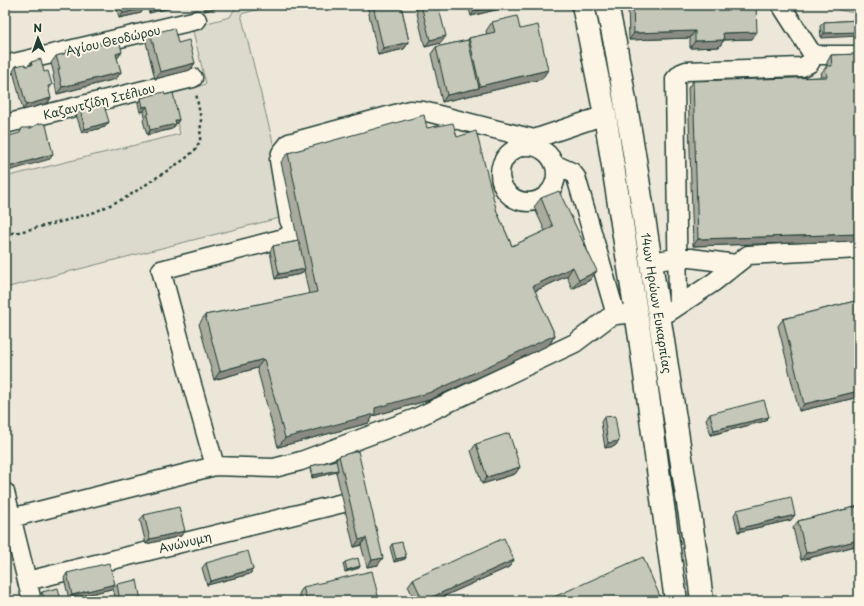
<svg xmlns="http://www.w3.org/2000/svg" width="864" height="606" font-family="'Playpen Sans',sans-serif">
  <rect width="100%" height="100%" fill="#fcf5e5"/>
  <filter id="ink" filterUnits="userSpaceOnUse"><feTurbulence type="fractalNoise" baseFrequency=".025" numOctaves="2"/><feDisplacementMap in="SourceGraphic" scale="8" xChannelSelector="R" yChannelSelector="G"/><feConvolveMatrix kernelMatrix="1 2 1 2 8 2 1 2 1" color-interpolation-filters="sRGB"/></filter>
  <g filter="url(#ink)">
    <path fill="#ece7d8" d="M5 5H859V601H5Z"/>
    <path fill="#dcdacc" stroke="#7e8c80" d="M237 5H275L241 14 291 215 5 288V177L180 134 170 94 206 84 192 27 230 17Z
      M829 5H859V14L839 10Z"/>
    <g fill="none" stroke-linecap="round" stroke-linejoin="round">
      <g stroke="#1f3d34" stroke-width="21">
        <path id="minor" d="M813 55H859
          M5 65 197 20
          M5 124 193 78
          M500 174a28 28 0 1 1 56 0a28 28 0 1 1-56 0Z
          M554 164 572 172 576 177 616 315
          M651 262 676 258H691L736 264
          M678 306 675 79 681 73 686 71 802 67 810 63 813 55 781 5
          M669 312 714 282 748 255 859 249
          M215 466 187 367 161 270 284 238 294 231 289 220 279 160 281 153 289 143 410 110 423 111 534 139 605 115
          M5 492 32 601
          M11 518 215 466 274 468 301 461 416 418 575 343 608 318 616 315 636 313
          M27 581 343 503"/>
      </g>
      <g stroke="#1f3d34" stroke-width="25">
        <path id="major" d="M583 5 605 115 640 338 676 601
          M607 5 616 48 634 153 697 561 702 601"/>
      </g>
      <path stroke="#1f3d34" stroke-width="2.5" stroke-dasharray="3 3" stroke-linecap="butt" d="M5 234 19 232 64 221 95 212 127 197 185 159 195 150 200 141 201 120 196 93"/>
      <use href="#minor" stroke="#fcf5e5" stroke-width="18"/>
      <use href="#major" stroke="#fcf5e5" stroke-width="22"/>
    </g>
    <path fill="#a9ab9f" stroke="#1f3d34" d="M116 5H144L141 13 119 18Z
      M147 5H172L170 8 149 13Z
      M203 5H227L204 11Z
      M367 5H401L409 42 404 49 378 55Z
      M415 5H438L441 43 425 47Z
      M472 5H515L471 16 469 9Z
      M628 5H756L752 39 724 40 719 47 690 48V38L629 40Z
      M859 20 821 38 820 26 824 22Z
      M492 22 520 29 542 79 442 102 431 54 436 47 468 40 469 38 487 34 486 31Z
      M150 31 158 32 178 43 195 63 190 70 155 79 145 38Z
      M110 41 117 59 121 72 116 79 57 94 53 76 54 74 51 63 56 56 64 54 67 50 74 51 91 46 93 44 100 45 109 43Z
      M859 54V241L693 246 688 88 693 81 822 77 821 73 827 66V62L831 55Z
      M31 62 44 72 52 85 49 89 48 103 23 110 13 71 16 66H26L29 65Z
      M165 95 179 120 172 129 147 135 143 120 145 117 144 111 140 112 138 103 141 98Z
      M80 109 109 122 105 127 82 133 76 114Z
      M427 128 457 137 497 212 512 246 545 231 534 207 541 198 590 280 572 289 567 276 535 291 555 335 549 345 429 400 373 416 369 423 278 447 257 368 214 380 199 324 205 315 309 294 304 270 301 274 275 279 270 251 273 246 298 241 281 162 288 153Z
      M859 300V397L799 411 778 326 783 319Z
      M710 414 769 417 765 421 711 435 706 419Z
      M604 417 619 441 615 446 605 448 601 422Z
      M476 444 520 467 515 474 482 484 471 451Z
      M339 456 378 565 367 567 361 545 354 547 336 472 312 478 310 469 311 466 336 460Z
      M859 506V545L801 560 793 528 798 521Z
      M737 510 791 520 738 532 734 515Z
      M144 515 181 536 146 544 140 520Z
      M392 544 406 557 405 559 394 562 390 547Z
      M514 560 509 567 433 601H415L408 586 413 579Z
      M345 562 360 566 359 568 345 572 343 564Z
      M206 563 253 569 250 574 207 585 202 568Z
      M67 573 115 584 111 589 69 599 64 578Z
      M117 584 141 601H116L113 589Z
      M303 587 378 601H300L299 594Z
      M42 592 61 601H40L39 597Z"/>
    <path fill="#8a8b82" stroke="#1f3d34" d="M5 5H10L5 7Z
      M165 5H172L170 8 149 13 153 8Z
      M211 5H227L204 11 208 6Z
      M499 5H515L471 16 474 11Z
      M144 8 141 13 119 18 123 13Z
      M695 31 690 38 629 40 634 33Z
      M757 32 752 39 718 40 723 33Z
      M859 32V36L821 38 824 33Z
      M446 36 441 43 425 47 430 40Z
      M724 40 719 47 690 48 695 41Z
      M409 42 404 49 378 55 383 48Z
      M122 52 117 59 116 54Z
      M195 63 190 70 155 79 160 72Z
      M548 70 542 79 442 102 447 95 479 88 480 86Z
      M121 72 116 79 57 94 62 87Z
      M51 98 48 103 23 110 26 105Z
      M147 106 144 111 140 112 143 107Z
      M175 120H179L172 129 147 135 150 130Z
      M109 122 105 127 82 133 85 129Z
      M53 154 50 159 5 172V168Z
      M859 234V241L693 246 698 239Z
      M573 267 567 276 526 295 533 286Z
      M305 269 301 274 275 279 279 274Z
      M597 271 590 280 572 289 579 280Z
      M555 335 549 345 429 400 373 416 369 423 278 447 285 438 375 408Z
      M264 359 257 368 214 380 220 371Z
      M859 391V397L799 411 804 404Z
      M769 417 765 421 711 435 714 430Z
      M619 441 615 446 605 448 608 443Z
      M520 467 515 474 482 484 487 477Z
      M338 470 337 472 312 478 313 475Z
      M795 515 791 520 738 532 741 528Z
      M185 531 181 536 146 544 150 539Z
      M366 538 361 545 354 547 359 540Z
      M859 540V545L801 560 806 553Z
      M406 557 405 559 394 562 396 559Z
      M383 558 378 565 367 567 372 560Z
      M514 560 509 567 433 601H423Z
      M360 566 359 568 345 572 347 570Z
      M253 569 250 574 207 585 211 581Z
      M115 584 111 589 69 599 72 595Z"/>
    <path fill="#c5c7b9" stroke="#1f3d34" d="M121 5H144V8L123 13Z
      M152 5H165L153 8Z
      M373 5H401L409 42 383 48Z
      M421 5H438L446 36 430 40Z
      M473 5H499L474 11Z
      M633 5H756L757 32 723 33 724 40 695 41V31L634 33Z
      M517 16 520 29 538 25 548 70 480 86 469 38 495 32 492 22Z
      M859 20V32L824 33V22Z
      M174 28 178 43 189 40 195 63 160 72 150 31 158 30V32Z
      M119 39 122 52 116 54 121 72 62 87 58 69H60L56 56 67 53V50L73 48 74 51 93 46V44L99 42 100 45 110 42V41Z
      M468 40 479 88 447 95 436 47Z
      M859 54V234L698 239 693 81 827 77 826 66H832L831 55Z
      M41 59 44 72 48 71 52 85 48 86 51 98 26 105 16 66 25 64 26 66 32 65 31 62Z
      M164 92 165 95 173 93 179 120H175L176 124 150 130 147 115 149 114 147 106 143 107 141 98Z
      M103 102 109 122 85 129 80 109Z
      M424 115 427 128 453 123 457 137 476 131 497 212 512 246 553 227 541 198 559 191 597 271 579 280 573 267 533 286 555 335 435 391 375 408V414L285 438 264 359 220 371 205 315 317 292 288 153Z
      M42 123 46 125 53 154 5 168V137L20 133 22 128H31L36 125Z
      M299 241 305 269 279 274 273 246Z
      M859 300V391L804 404 783 319Z
      M764 400 769 417 714 430 710 414Z
      M615 416 619 441 608 443 604 417Z
      M509 433 520 467 487 477 476 444Z
      M358 451 383 558 372 560 366 538 359 540 339 456Z
      M336 460 338 470 313 475 311 466Z
      M791 497 795 515 741 528 737 510Z
      M859 506V540L806 553 798 521Z
      M179 507 185 531 150 539 144 515Z
      M504 538 514 560 423 601 413 579Z
      M402 542 406 557 396 559 392 544Z
      M248 551 253 569 211 581 206 563Z
      M643 557 662 601H545Z
      M358 558 360 566 347 570 345 562Z
      M109 563 115 584 72 595 67 573Z
      M372 571 379 600 374 601H307L303 587Z
      M137 580 141 601H120L117 584Z
      M58 588 61 601H45L42 592Z"/>
  </g>
  <g text-anchor="middle" dominant-baseline="central" stroke-width="4" stroke-linejoin="round" paint-order="stroke">
    <g font-size="12" fill="#1f3d34" stroke="#fcf5e5">
      <text transform="translate(113 40) rotate(-13)">Αγίου Θεοδώρου</text>
      <text transform="translate(99 101) rotate(-14)">Καζαντζίδη Στέλιου</text>
      <text transform="translate(657 303) rotate(81)">14ων Ηρώων Ευκαρπίας</text>
      <text transform="translate(185 542) rotate(-14)">Ανώνυμη</text>
    </g>
  </g>
  <rect width="864" height="606" fill="none" stroke="#fcf5e5" stroke-width="20"/>
  <rect x="10" y="10" width="844" height="586" fill="none" stroke="#1f3d34" stroke-width="1.5" filter="url(#ink)"/>
  <g transform="translate(38 38) rotate(358)" stroke="#fcf5e5" stroke-width="3" paint-order="stroke">
  <path d="M0-3L7 15L0 10L-7 15Z" fill="#1f3d34"/>
  <text y="-6" font-size="11" font-weight="bold" text-anchor="middle" fill="#1f3d34">N</text>
  </g>
</svg>
